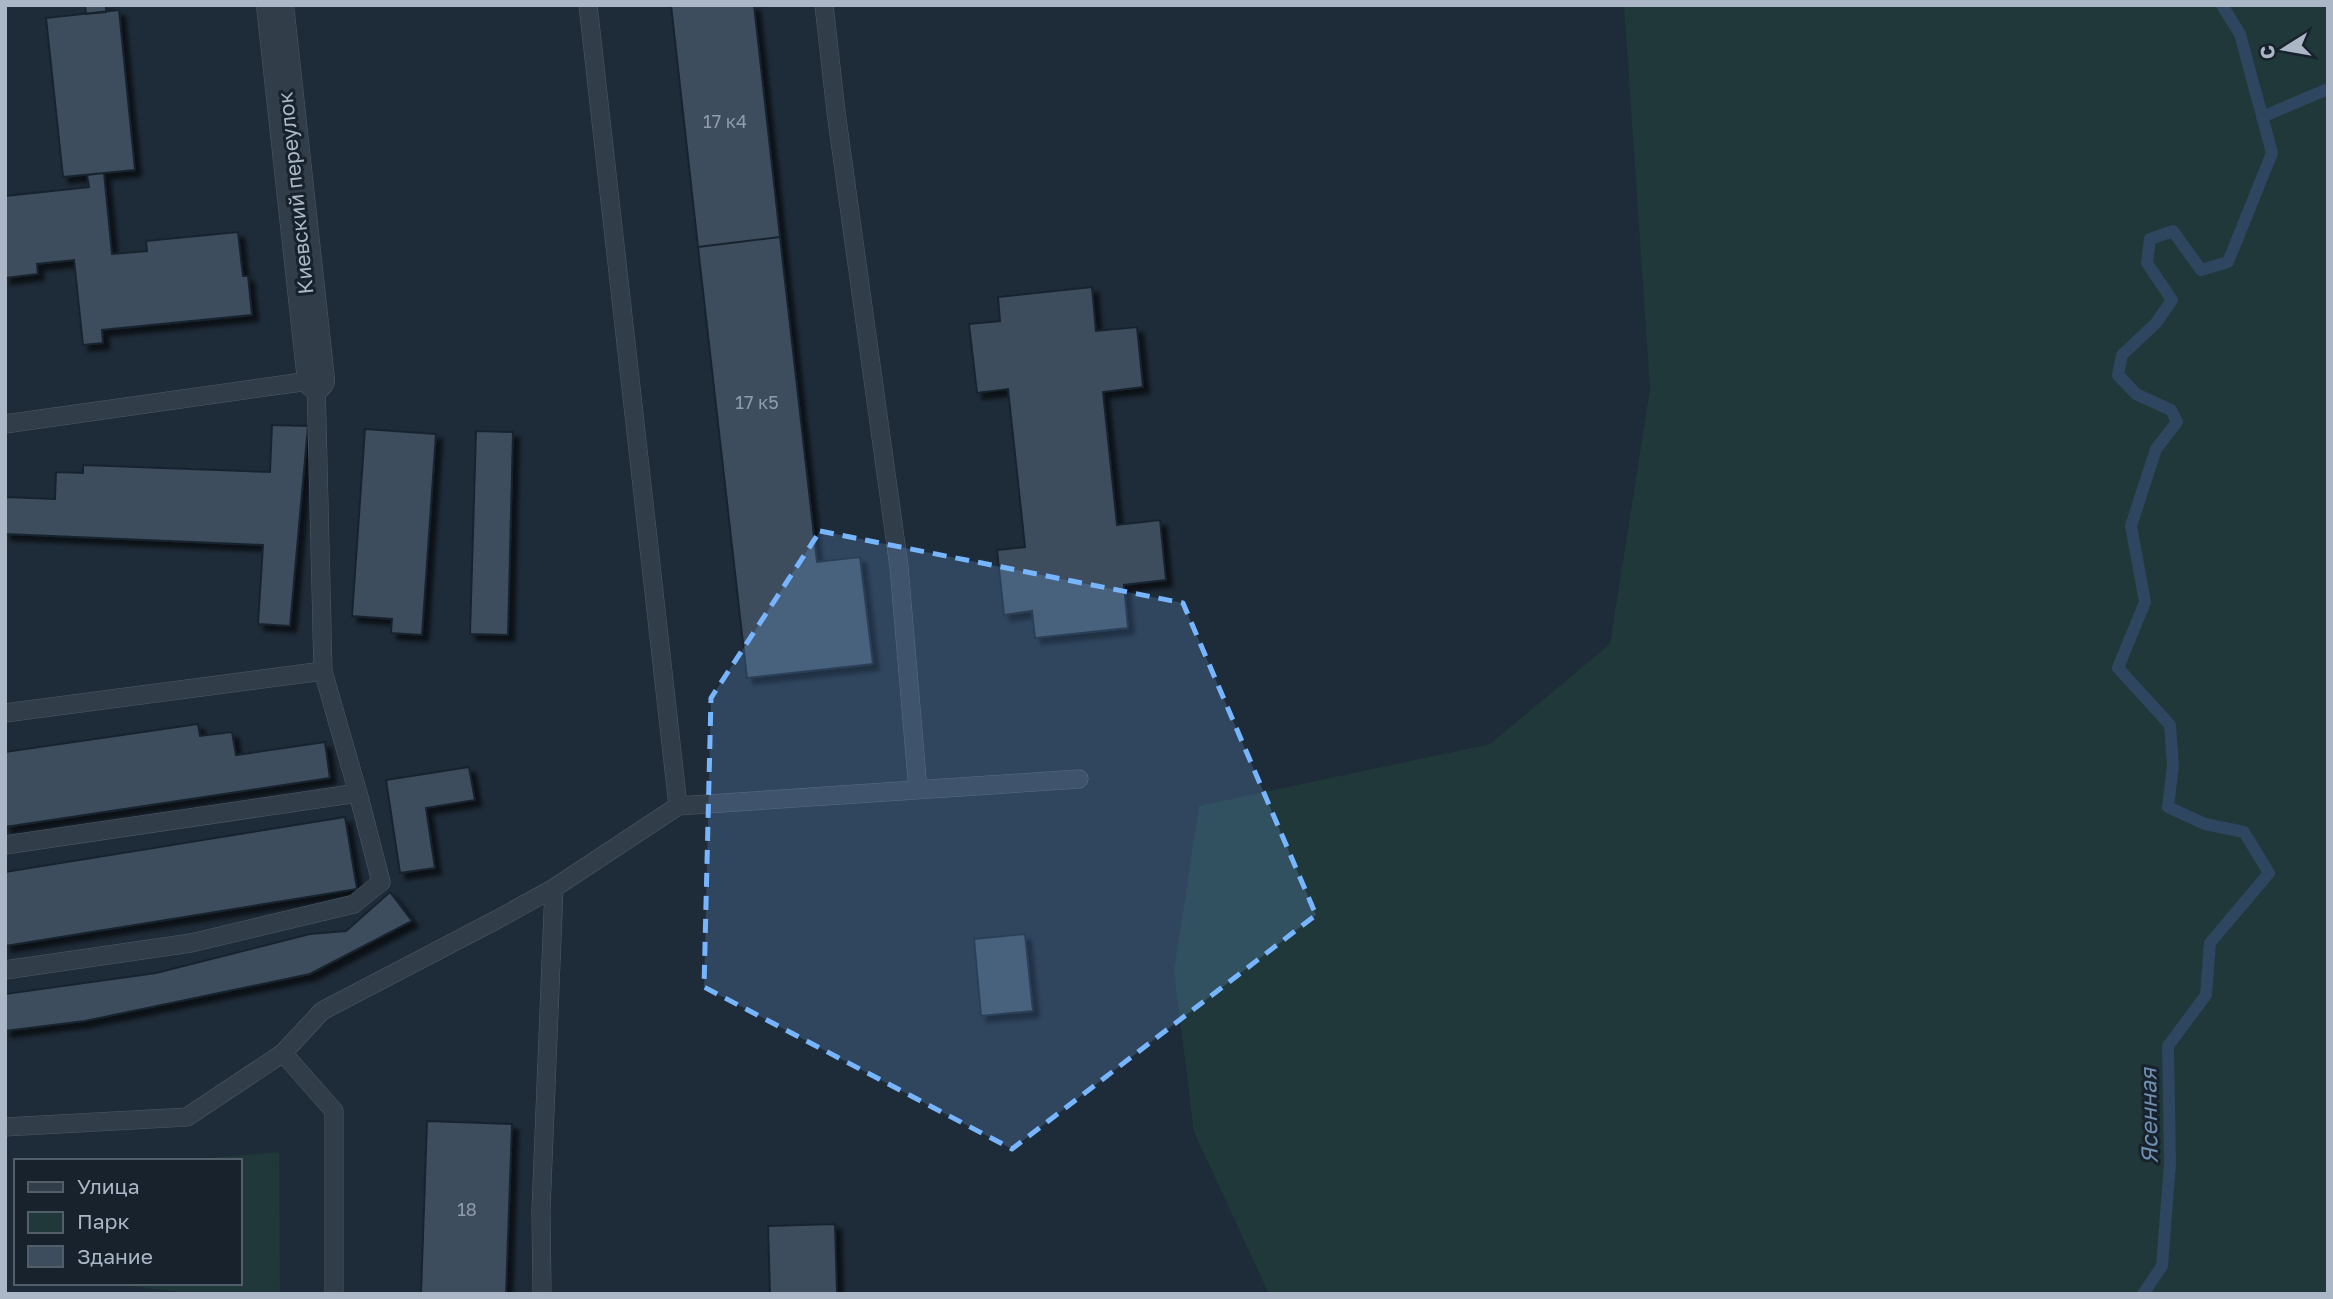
<svg xmlns="http://www.w3.org/2000/svg" width="2333" height="1299" font-family="'Golos Text',sans-serif">
  <defs>
    <filter id="shadow"><feDropShadow dx="6" dy="6" stdDeviation="2" flood-color="#0009"/></filter>
  </defs>
  <rect width="100%" height="100%" fill="#1e2b38"/>
  <path fill="#203839" d="M1624 5H2328V1294H1269L1194 1132 1174 971 1199 806 1490 744 1610 644 1650 389Z
    M279 1152 280 1294H196L107 1283H240V1161H170Z"/>
  <g fill="none" stroke-linecap="round" stroke-linejoin="round">
    <path stroke="#2e465f" stroke-width="12" d="M2262 117 2328 89
      M2143 1294 2162 1266 2170 1164 2168 1046 2206 995 2210 943 2269 873 2244 832 2205 824 2168 807 2173 766 2170 725 2118 668 2145 602 2131 526 2156 449 2177 422 2171 410 2136 394 2118 375 2122 355 2156 323 2172 300 2147 263 2150 239 2173 231 2201 270 2228 262 2272 153 2240 34 2222 5"/>
  </g>
  <path fill="#3e4d5d" stroke="#19242f" stroke-width="2" filter="url(#shadow)" d="M85 5H106V12L86 14Z
    M671 5H754L780 237 698 247Z
    M119 10 135 170 63 177 46 18Z
    M104 173 112 254 147 251 146 241 238 232 243 276H248L252 315 102 330 103 343 83 345 74 260 37 264 38 274 5 278V196L89 187 87 175Z
    M780 237 817 562 860 557 873 664 747 678 698 247Z
    M1092 287 1096 331 1137 327 1143 387 1103 392 1117 525 1160 520 1166 580 1124 585 1128 628 1035 638 1032 611 1004 615 997 550 1025 547 1008 389 977 393 969 324 1000 321 998 297Z
    M272 425 308 426 290 626 258 624 263 545 5 534V497L55 499 56 472 83 473V465L270 472Z
    M365 429 436 434 422 635 391 633 392 619 352 616Z
    M476 431 513 432 508 635 470 634Z
    M198 724 200 736 232 732 236 755 325 742 330 778 5 827V752Z
    M469 767 475 800 426 808 435 868 400 873 386 780Z
    M345 817 357 889 5 946V872Z
    M390 892 412 921 310 974 85 1021 5 1031V994L156 973 310 934 346 931Z
    M1025 934 1033 1011 981 1016 974 939Z
    M427 1121 512 1124 506 1294H421Z
    M835 1224 837 1294H770L768 1226Z"/>
  <g fill="none" stroke-linecap="round" stroke-linejoin="round">
    <g stroke="#4f5a67" stroke-width="19">
      <path id="lane" d="M588 5 678 806
        M824 5 836 112 899 567 918 790
        M5 424 316 380 323 671
        M5 713 323 671 358 793
        M5 845 358 793 381 882 354 904 191 943 5 970
        M283 1053 334 1111V1294
        M5 1127 187 1117 283 1053 322 1011 498 919 554 888 678 806 1079 779
        M542 1294 541 1210 554 888"/>
    </g>
    <g stroke="#4f5a67" stroke-width="38">
      <path id="street" d="M275 5 316 380"/>
    </g>
    <use href="#lane" stroke="#313d48" stroke-width="18"/>
    <use href="#street" stroke="#313d48" stroke-width="37"/>
  </g>
  <path fill="#77b5ff" fill-opacity="0.2" stroke="#77b5ff" stroke-width="5" stroke-dasharray="14 9" stroke-linejoin="round" d="M820 531 1183 603 1316 915 1012 1149 704 987 711 698Z"/>
  <g text-anchor="middle" dominant-baseline="central" stroke-width="6" stroke-linejoin="round" paint-order="stroke">
    <g font-size="18" fill="#909cac">
      <text x="725" y="121">17 к4</text>
      <text x="757" y="402">17 к5</text>
      <text x="467" y="1209">18</text>
    </g>
    <g font-size="21" fill="#abb7c6" stroke="#17222d">
      <text transform="translate(295 193) rotate(-96)">Киевский переулок</text>
    </g>
    <g font-size="23" font-style="italic" fill="#7190b1" stroke="#17222d">
      <text transform="translate(2148 1116) rotate(-91)">Ясенная</text>
    </g>
  </g>
  <rect width="2333" height="1299" fill="none" stroke="#abb7c6" stroke-width="14"/>
  <rect x="14" y="1159" width="228" height="126" fill="#17222d" stroke="#525e6a" stroke-width="2"/>
  <rect x="28" y="1182" width="35" height="10" fill="#313d48" stroke="#525e6a" stroke-width="2"/>
  <text x="77" y="1194" font-size="21" fill="#abb7c6">Улица</text>
  <rect x="28" y="1212" width="35" height="21" fill="#203839" stroke="#525e6a" stroke-width="2"/>
  <text x="77" y="1229" font-size="21" fill="#abb7c6">Парк</text>
  <rect x="28" y="1246" width="35" height="21" fill="#3e4d5d" stroke="#525e6a" stroke-width="2"/>
  <text x="77" y="1264" font-size="21" fill="#abb7c6">Здание</text>
  <g transform="translate(2284 49) rotate(259)" stroke="#17222d" stroke-width="5" paint-order="stroke">
  <path d="M0-5L12 26L0 18L-12 26Z" fill="#abb7c6"/>
  <text y="-10" font-size="19" font-weight="bold" text-anchor="middle" fill="#abb7c6">С</text>
  </g>
</svg>
